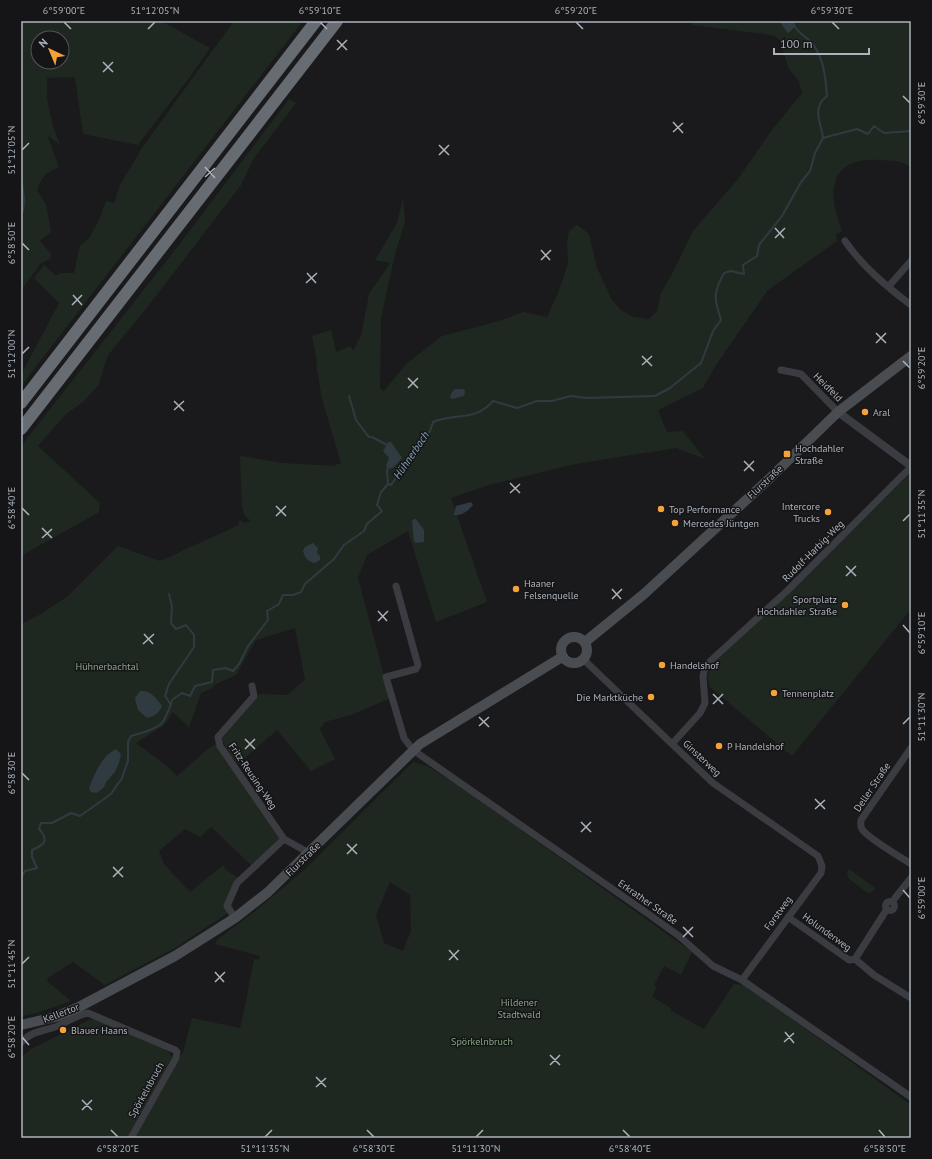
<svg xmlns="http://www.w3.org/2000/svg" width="932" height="1159" font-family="'PT Sans',sans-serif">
  <rect width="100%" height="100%" fill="#1a1a1c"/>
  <path fill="#1f2820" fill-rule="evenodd" d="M21 21H161L210 48 189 78 138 145 83 134 75 77 47 78V98L53 126 60 145 47 135 59 167C46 173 42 176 37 190L46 204 51 232 40 241 51 254 50 259 41 263 21 290ZM38 38H62V62H38Z
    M234 21H303L21 386V375L59 303 34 278 44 265 56 276 60 273H74L80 246 89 238 99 220 106 201 114 203 121 183 144 145Z
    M692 21H911V167C907 165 904 163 900 162 894 160 885 161 879 160 845 158 828 174 835 208 837 216 839 224 842 231L836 235 837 241 768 290 716 365 703 388 658 410 667 432 683 431 705 459 676 448 575 464 489 485 451 498 487 602 436 622 408 531 367 555 358 578 390 698 351 715 325 722 320 729 335 759 311 771 277 730 238 764C231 756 223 747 222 735L260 694 287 695 305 680 295 628 256 640 236 675 216 684 212 688 201 693 189 727 173 712 166 723 161 727 136 743 167 766 177 776 208 749 216 744 280 838 251 865 211 827 200 837 185 829 159 851 164 864 190 892 223 865 226 870 239 878 229 898 234 909 175 948 105 985 73 962 48 978 47 981 71 1001 37 1013 21 1016V624L41 614 68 596 118 546 160 561 239 525V520L244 523 251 521 245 516 242 508 240 456 283 463 333 466 341 463 322 399 316 363 317 362 312 336 331 330 336 352 350 346 353 350 361 336 369 294 390 263 375 260 397 223 403 198 405 222 395 254 381 318 380 388 384 391 406 364 442 336 499 321 523 312 547 317 558 293 568 264 567 242 569 231 577 225 584 230 589 234 597 268 612 300 621 310 633 317 649 319 657 311 661 293 672 274 693 231 738 179 772 130 802 93 799 81 789 69 779 39 774 36 765 34 692 25Z
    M289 99 296 103 254 158 241 185 146 309 108 355 98 386 83 402 66 414 38 446 100 503 99 512 21 556V446L175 250Z
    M909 475 911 477V609L792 756 710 687C706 678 708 671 714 663L790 592Z
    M413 762 427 766 461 787 692 952 681 975 664 966 654 985 657 987 652 997 671 1008 670 1010 704 1029 734 984 745 985 911 1105V1138H134L183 1052 192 1018 240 1028 243 1016 254 959 259 960 260 956 215 944 218 939 254 912 304 870ZM390 882 410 895 411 931 403 951 384 943 376 915Z
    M849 869 875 888 872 892 868 893 849 879 847 873Z
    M95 1019 168 1051 172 1057 127 1138H21V1057L31 1049 89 1020Z"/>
  <path fill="#2f3b41" d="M779 21H793L796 26 788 33Z
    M455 389H464L465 392 464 396 452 399 450 397 452 392Z
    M388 442H391L402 458 394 467 389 469 386 466 389 458 383 451Z
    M471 502 473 505C468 511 462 516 454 515L456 506Z
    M414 519H416L424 530V542L416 543 414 541 412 521Z
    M313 543 318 548 317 553 320 556V560L315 563C307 561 305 558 303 551L305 547Z
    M140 691C151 690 156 698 162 706 159 713 155 716 147 718L138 710 135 698Z
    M116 749 121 754 119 763 115 772 106 782 104 787 97 793 91 792 89 788C95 773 101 757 116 749Z"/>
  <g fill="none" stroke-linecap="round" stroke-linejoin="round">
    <path stroke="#2f3b41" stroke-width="2" d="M795 27C800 34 808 38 813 44 825 62 825 76 827 96 825 98 821 101 820 104 815 114 822 127 823 138
      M21 173 24 200 23 211 21 213
      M349 396 356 420 368 436 370 437
      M372 437 387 445
      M388 484 387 471 388 467
      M169 594 172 607 171 623 176 629 186 625 194 635V647L169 684 165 696 171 705
      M21 877 25 871 37 868 32 857V850C45 845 49 840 39 829L41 823H52L71 813 80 816 111 794 122 778 128 761V742L131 736C139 734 155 729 161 724 165 720 171 705 172 700L182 693 190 696 195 686 212 682 213 670 226 668 233 671 239 664 248 646 268 620 267 611 279 604 283 595H293L301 592 305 584 334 559 344 545 364 531 367 524 382 511 377 505 381 492 388 484 391 485 402 469 411 460 417 447 430 431 433 422C457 412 475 422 493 401L517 408 537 401H552L571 396 587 398 655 396 670 388 701 363 713 331 721 320C714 298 713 293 724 273L731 271 744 274 743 265 757 256 759 245 782 216 801 182 810 171 815 153 823 138 857 129 868 134 874 126 884 133 911 131"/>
    <path stroke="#3b3c41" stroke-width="7" d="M845 241C863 267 886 286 911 305
      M888 287 911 261
      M781 370 801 374 838 412
      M396 586 418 665 416 669 386 677 404 738 413 750 647 913 679 936 713 966 742 980 911 1097
      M584 660 713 783 818 856 822 866 821 873 742 980
      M252 686 254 696 218 737 220 746 284 839
      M672 744 700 713 705 703 703 677 705 666 787 591 911 467
      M911 748 861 820C861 823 860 826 862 829 867 838 901 857 911 864
      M895 898 911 878
      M885.5 906a4.5 4.5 0 1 1 9 0a4.5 4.5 0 1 1-9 0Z
      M887 909 855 959 874 975 911 998
      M788 917 849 960 855 959
      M235 918 227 906 237 883 284 839 309 853
      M21 1043C30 1031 45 1031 58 1026 68 1021 77 1015 88 1013L175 1050 177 1052 176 1058 131 1138"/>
    <path stroke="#3b3c41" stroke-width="8" d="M838 412 911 466"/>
    <path stroke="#494c51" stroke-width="10" d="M561 650a13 13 0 1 1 26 0a13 13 0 1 1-26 0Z
      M585 642 644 594 769 479 838 412 911 356
      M21 1025 55 1017 77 1008 175 956 235 918 268 892 420 744 562 657"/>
    <path stroke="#676b72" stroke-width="12" d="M21 403 316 21
      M21 429 337 21"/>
  </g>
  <path fill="none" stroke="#acb3bc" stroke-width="1.5" d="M64 22 71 29M320 22 327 29M576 22 583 29M832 22 839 29M148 29 155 22M337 40 347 50M337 50 347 40M103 62 113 72M103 72 113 62M903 96 910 103M673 122 683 133M673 132 683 123M439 145 449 155M22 150 29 143M439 155 449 145M205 167 215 178M205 177 215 168M775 228 784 238M775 238 785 228M22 243 29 250M541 250 550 260M541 260 551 250M307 273 316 283M306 283 317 273M73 295 82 305M72 305 82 295M876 333 886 343M876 343 886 333M22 354 29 347M642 356 652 366M903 361 910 368M642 365 652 356M408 378 418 388M408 388 418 378M174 401 184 411M174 410 184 401M744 461 754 471M744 471 754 461M510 483 520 493M510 493 520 484M276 506 286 516M22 508 29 515M276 516 286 506M903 521 910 514M42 528 52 538M42 538 52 529M846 566 856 576M846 576 856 566M612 589 621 599M612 599 622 589M378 611 387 621M378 621 388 611M903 625 910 633M144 634 153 644M143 644 154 634M713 694 723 704M713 704 723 694M479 717 489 727M903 724 910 717M479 726 489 717M245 739 255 749M245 749 255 739M22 773 29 780M815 799 825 809M815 809 825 800M581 822 591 832M581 832 591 822M347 844 357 854M347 854 357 844M113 867 123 877M113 877 123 867M903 890 910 898M683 927 693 937M683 937 693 927M449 950 458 960M449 960 459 950M22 964 29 957M215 972 224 982M215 982 225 972M785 1032 794 1043M22 1037 29 1045M784 1042 794 1033M550 1055 560 1065M550 1065 560 1055M316 1077 326 1087M316 1087 326 1078M82 1100 92 1110M82 1110 92 1100M111 1130 118 1137M367 1130 374 1137M623 1130 630 1137M879 1130 885 1137M265 1137 272 1130M476 1137 483 1130"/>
  <g fill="#f5a339" stroke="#151517" stroke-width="1.5">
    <circle cx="865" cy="412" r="4"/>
    <rect x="783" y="450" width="8" height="8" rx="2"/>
    <circle cx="661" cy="509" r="4"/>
    <circle cx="828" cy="512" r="4"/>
    <circle cx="675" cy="523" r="4"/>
    <circle cx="516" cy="589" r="4"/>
    <circle cx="845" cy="605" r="4"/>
    <circle cx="662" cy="665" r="4"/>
    <circle cx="774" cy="693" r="4"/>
    <circle cx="651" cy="697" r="4"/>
    <circle cx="719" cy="746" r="4"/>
    <circle cx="63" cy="1030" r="4"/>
  </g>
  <g text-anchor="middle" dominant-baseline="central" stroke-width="3" stroke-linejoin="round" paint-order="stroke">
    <g font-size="10" fill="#acb3bc" stroke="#151517">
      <text transform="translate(828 387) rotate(45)">Heidfeld</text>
      <text transform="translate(765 482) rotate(-43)">Flurstraße</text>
      <text transform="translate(813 551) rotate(-45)">Rudolf-Harbig-Weg</text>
      <text transform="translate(702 758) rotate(43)">Ginsterweg</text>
      <text transform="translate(253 776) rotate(56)">Fritz-Reusing-Weg</text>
      <text transform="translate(872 787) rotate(-56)">Deller Straße</text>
      <text transform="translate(303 859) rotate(-44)">Flurstraße</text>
      <text transform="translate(648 902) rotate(35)">Erkrather Straße</text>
      <text transform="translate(778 913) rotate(-54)">Forstweg</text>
      <text transform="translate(827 932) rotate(36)">Holunderweg</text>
      <text transform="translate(61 1013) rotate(-21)">Kellertor</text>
      <text transform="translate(146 1090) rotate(-61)">Spörkelnbruch</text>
    </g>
    <g font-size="10" fill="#acb3bc" stroke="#151517" text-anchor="start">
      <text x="873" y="412">Aral</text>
      <text x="795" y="448">Hochdahler<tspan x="795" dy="12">Straße</tspan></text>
      <text x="820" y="506" text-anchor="end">Intercore<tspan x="820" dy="12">Trucks</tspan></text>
      <text x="669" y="509">Top Performance</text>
      <text x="683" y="523">Mercedes Jüntgen</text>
      <text x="524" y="583">Haaner<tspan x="524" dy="12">Felsenquelle</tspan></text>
      <text x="837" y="599" text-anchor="end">Sportplatz<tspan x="837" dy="12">Hochdahler Straße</tspan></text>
      <text x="670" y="665">Handelshof</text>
      <text x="782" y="693">Tennenplatz</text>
      <text x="643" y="697" text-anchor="end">Die Marktküche</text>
      <text x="727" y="746">P Handelshof</text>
      <text x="71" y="1030">Blauer Haans</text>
    </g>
    <g font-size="10" fill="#85a783" stroke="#151517">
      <text x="107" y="666">Hühnerbachtal</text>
      <text x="519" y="1002">Hildener<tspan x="519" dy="12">Stadtwald</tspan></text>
      <text x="482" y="1041">Spörkelnbruch</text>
    </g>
    <g font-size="11" font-style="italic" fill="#83a4b7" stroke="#151517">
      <text transform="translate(411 455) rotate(-56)">Hühnerbach</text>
    </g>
  </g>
  <rect width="932" height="1159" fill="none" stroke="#151517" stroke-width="44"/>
  <g transform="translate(50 50) rotate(316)"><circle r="19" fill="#151517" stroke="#515459"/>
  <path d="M0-3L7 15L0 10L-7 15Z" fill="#f5a339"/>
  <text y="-6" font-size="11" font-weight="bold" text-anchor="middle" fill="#acb3bc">N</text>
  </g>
  <path d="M774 48v6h95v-6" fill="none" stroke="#acb3bc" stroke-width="2"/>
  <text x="780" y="48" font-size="12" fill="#acb3bc" stroke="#151517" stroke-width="3" paint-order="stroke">100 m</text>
  <rect x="22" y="22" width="888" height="1115" fill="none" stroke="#acb3bc" stroke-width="1.5"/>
  <g font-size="10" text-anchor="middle" fill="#acb3bc">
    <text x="64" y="14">6°59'00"E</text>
    <text x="155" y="14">51°12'05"N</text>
    <text x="320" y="14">6°59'10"E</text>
    <text x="576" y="14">6°59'20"E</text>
    <text x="832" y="14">6°59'30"E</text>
    <text transform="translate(921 103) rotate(-90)" y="4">6°59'30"E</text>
    <text transform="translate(11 150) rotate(-90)" y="4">51°12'05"N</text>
    <text transform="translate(11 243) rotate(-90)" y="4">6°58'50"E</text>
    <text transform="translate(11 354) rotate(-90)" y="4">51°12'00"N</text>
    <text transform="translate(921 368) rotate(-90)" y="4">6°59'20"E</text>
    <text transform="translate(11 508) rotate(-90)" y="4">6°58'40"E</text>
    <text transform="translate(921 514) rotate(-90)" y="4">51°11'35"N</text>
    <text transform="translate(921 633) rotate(-90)" y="4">6°59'10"E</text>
    <text transform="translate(921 717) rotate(-90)" y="4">51°11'30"N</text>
    <text transform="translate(11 773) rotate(-90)" y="4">6°58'30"E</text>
    <text transform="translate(921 898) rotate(-90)" y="4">6°59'00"E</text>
    <text transform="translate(11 964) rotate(-90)" y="4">51°11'45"N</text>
    <text transform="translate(11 1037) rotate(-90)" y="4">6°58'20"E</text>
    <text x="118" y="1152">6°58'20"E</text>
    <text x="265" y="1152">51°11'35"N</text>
    <text x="374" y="1152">6°58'30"E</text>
    <text x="476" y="1152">51°11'30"N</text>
    <text x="630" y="1152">6°58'40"E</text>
    <text x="885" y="1152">6°58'50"E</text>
  </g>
</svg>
